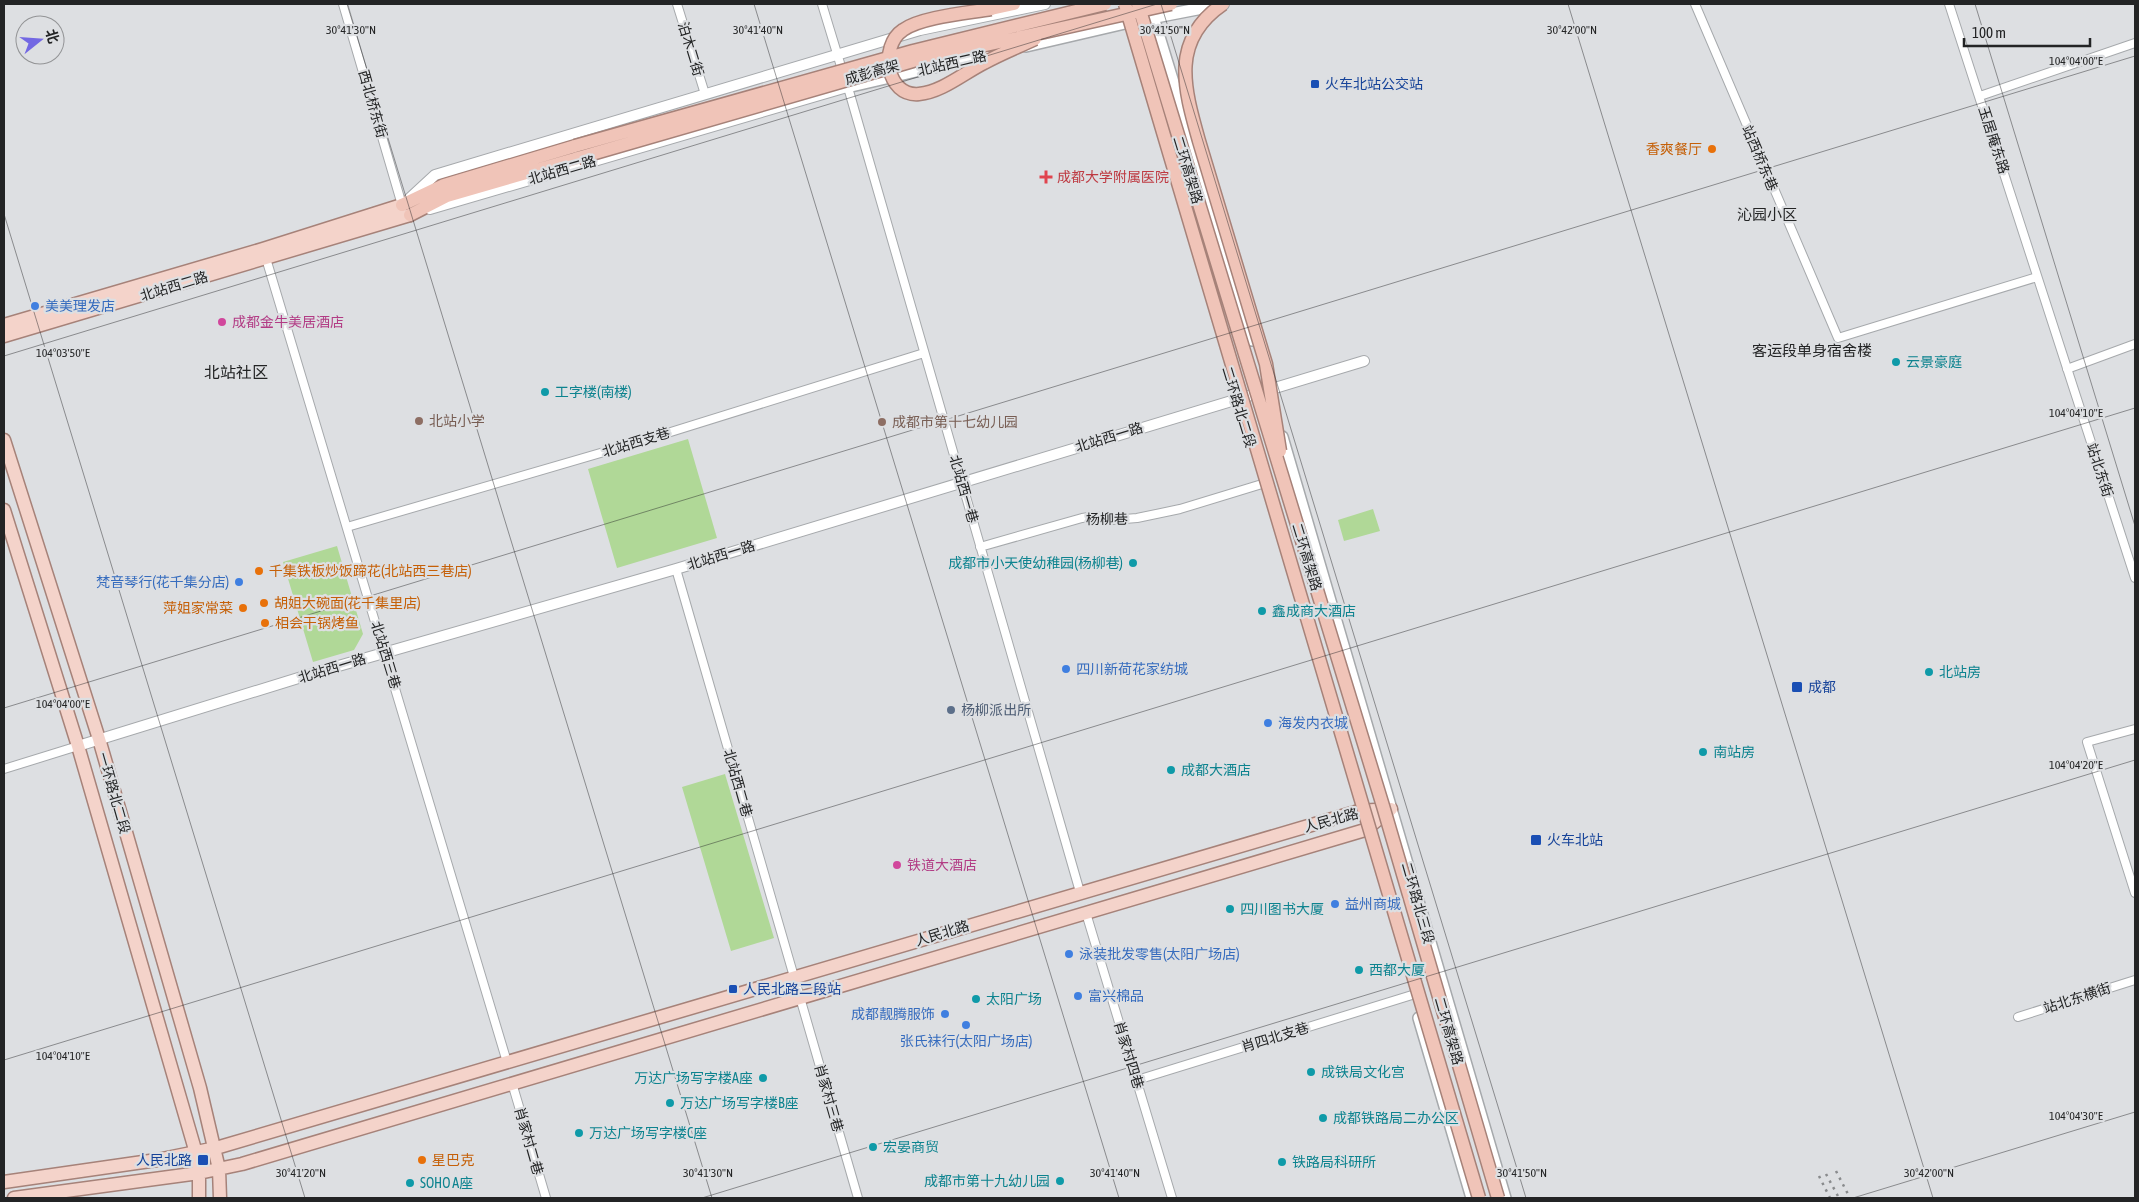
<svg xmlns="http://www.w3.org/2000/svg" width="2139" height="1202" font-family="'Asap Condensed','Noto Sans SC',sans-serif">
  <rect width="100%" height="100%" fill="#dddfe2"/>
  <path fill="#b0d897" d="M688 439 717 538 617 568 588 469Z
    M1373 509 1380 531 1344 541 1338 520Z
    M337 546 363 634 354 650 313 662 283 562Z
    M725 774 774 938 731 951 682 787Z"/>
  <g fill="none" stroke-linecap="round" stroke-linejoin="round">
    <g stroke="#a6a9ac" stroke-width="10">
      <path id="minor" d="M343 4 402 205
        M677 4 705 94
        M822 4 843 73
        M1695 4 1838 338 2037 277
        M1949 4 2135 578
        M847 84 1080 892
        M1980 96 2135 43
        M265 255 507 1062
        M2067 369 2135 344
        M347 527 645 440 924 353
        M980 547 1082 518 1096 516 1112 520 1137 518 1180 509 1262 484
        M676 569 858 1198
        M2135 729 2087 742 2135 893
        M4 769 78 746
        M1086 913 1172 1198
        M2018 1017 2135 980
        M1137 1080 1412 995
        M512 1083 546 1198"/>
    </g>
    <g stroke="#a6a9ac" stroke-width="12">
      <path id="tertiary" d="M409 199 435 175 920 30 1045 4
        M430 209 847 87
        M78 746 321 671 676 569 1364 361"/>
    </g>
    <g stroke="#a6a9ac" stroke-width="14">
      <path id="secondary" d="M1149 4 1252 340
        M1026 46 1125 23 1223 4
        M847 87 998 52
        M1282 437 1505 1198
        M1419 1018 1472 1198"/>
    </g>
    <g stroke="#a68279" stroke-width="15">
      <path id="primary" d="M4 325 263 249 402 205
        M4 336 410 215
        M4 440 99 739 200 1088 219 1169 220 1198
        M4 510 78 746 196 1153 199 1173V1198
        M4 1182 157 1160 216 1148 1359 811 1391 809
        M14 1198 199 1173 242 1164 1365 830 1391 809"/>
    </g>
    <g stroke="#a68279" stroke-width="15">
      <path id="trunk" d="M991 9 1014 4
        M402 205 444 185 575 146
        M410 215 447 196 578 158"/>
    </g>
    <use href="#minor" stroke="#fff" stroke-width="8"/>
    <use href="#tertiary" stroke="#fff" stroke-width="10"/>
    <use href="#secondary" stroke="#fff" stroke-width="11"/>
    <use href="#primary" stroke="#f4d3ca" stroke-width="12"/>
    <use href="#trunk" stroke="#f0c4b8" stroke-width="12"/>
    <path stroke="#898b8d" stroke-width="2.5" stroke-dasharray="2.5 5" stroke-linecap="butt" d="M1836 1171 1850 1198
      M1826 1174 1839 1198
      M1819 1176 1830 1198"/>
    <g stroke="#a68279" stroke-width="15" stroke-linecap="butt">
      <path id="trunk-bridge" d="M1125 4 1479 1198
        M1138 4 1383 806 1498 1198
        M1223 4C1170 40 1184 88 1199 141L1266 364 1280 451
        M991 9C968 13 921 17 903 30 879 46 886 97 919 94 942 92 964 73 984 63 1000 54 1018 47 1035 39
        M575 146 913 51 1105 4
        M578 158 913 61 1171 4"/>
    </g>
    <use href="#trunk-bridge" stroke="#f0c4b8" stroke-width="12"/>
  </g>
  <path fill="none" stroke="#232425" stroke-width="1" stroke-opacity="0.45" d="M4 4H6M347 4 712 1198M754 4 1119 1198M1161 4 1526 1198M1568 4 1933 1198M1975 4 2135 526M4 214 305 1198M4 356 1157 4M4 708 2135 56M4 1060 2135 408M702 1198 2135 760M1853 1198 2135 1112"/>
  <g fill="#1a4fb4" stroke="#dddfe2" stroke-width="2">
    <rect x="1310" y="79" width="10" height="10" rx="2.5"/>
    <rect x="1791" y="681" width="12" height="12" rx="2.5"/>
    <rect x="1530" y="834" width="12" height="12" rx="2.5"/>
    <rect x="728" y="984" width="10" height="10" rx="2.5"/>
    <rect x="197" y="1154" width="12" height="12" rx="2.5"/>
  </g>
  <g fill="#e8710a" stroke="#dddfe2" stroke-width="2">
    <circle cx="1712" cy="149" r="5"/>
    <circle cx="259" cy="571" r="5"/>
    <circle cx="264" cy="603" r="5"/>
    <circle cx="243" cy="608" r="5"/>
    <circle cx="265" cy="623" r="5"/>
    <circle cx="422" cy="1160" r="5"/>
  </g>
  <path fill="#e0444e" stroke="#dddfe2" stroke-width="2" d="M1043.5 169.5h5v5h5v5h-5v5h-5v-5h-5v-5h5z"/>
  <g fill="#3f7fe0" stroke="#dddfe2" stroke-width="2">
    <circle cx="35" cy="306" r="5"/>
    <circle cx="239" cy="582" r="5"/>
    <circle cx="1066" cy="669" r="5"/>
    <circle cx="1268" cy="723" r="5"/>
    <circle cx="1335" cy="904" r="5"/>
    <circle cx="1069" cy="954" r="5"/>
    <circle cx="1078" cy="996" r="5"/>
    <circle cx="945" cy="1014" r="5"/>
    <circle cx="966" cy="1025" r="5"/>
  </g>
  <g fill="#d1479c" stroke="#dddfe2" stroke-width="2">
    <circle cx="222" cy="322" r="5"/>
    <circle cx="897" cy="865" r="5"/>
  </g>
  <g fill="#0f9aa8" stroke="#dddfe2" stroke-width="2">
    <circle cx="1896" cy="362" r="5"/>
    <circle cx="545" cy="392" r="5"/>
    <circle cx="1133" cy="563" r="5"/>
    <circle cx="1262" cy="611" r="5"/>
    <circle cx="1929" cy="672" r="5"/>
    <circle cx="1703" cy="752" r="5"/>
    <circle cx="1171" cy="770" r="5"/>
    <circle cx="1230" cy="909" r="5"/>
    <circle cx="1359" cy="970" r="5"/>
    <circle cx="976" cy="999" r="5"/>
    <circle cx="1311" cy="1072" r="5"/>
    <circle cx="763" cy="1078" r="5"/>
    <circle cx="670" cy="1103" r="5"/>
    <circle cx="1323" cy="1118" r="5"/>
    <circle cx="579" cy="1133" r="5"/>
    <circle cx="873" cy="1147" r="5"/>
    <circle cx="1282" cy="1162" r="5"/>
    <circle cx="1060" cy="1181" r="5"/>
    <circle cx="410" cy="1183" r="5"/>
  </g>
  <g fill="#8d6e63" stroke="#dddfe2" stroke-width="2">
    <circle cx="419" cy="421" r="5"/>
    <circle cx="882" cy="422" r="5"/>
  </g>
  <circle fill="#5c6f8a" stroke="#dddfe2" stroke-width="2" cx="951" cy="710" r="5"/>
  <g text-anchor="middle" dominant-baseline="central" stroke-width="4.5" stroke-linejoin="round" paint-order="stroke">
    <g font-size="14" fill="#232425" stroke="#dddfe2">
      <text transform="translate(691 49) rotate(73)">泊木二街</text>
      <text transform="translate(952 63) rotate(-13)">北站西二路</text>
      <text transform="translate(872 72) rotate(-16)">成彭高架</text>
      <text transform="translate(373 104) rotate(74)">西北桥东街</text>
      <text transform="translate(1994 140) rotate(72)">玉居庵东路</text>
      <text transform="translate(1760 158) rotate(67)">站西桥东巷</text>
      <text transform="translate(562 170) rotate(-16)">北站西二路</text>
      <text transform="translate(1188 170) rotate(73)">二环高架路</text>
      <text transform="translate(174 286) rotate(-17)">北站西二路</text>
      <text transform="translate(1239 407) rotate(73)">二环路北二段</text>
      <text transform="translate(1109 437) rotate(-17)">北站西一路</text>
      <text transform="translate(636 442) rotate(-17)">北站西支巷</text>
      <text transform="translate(2100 470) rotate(72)">站北东街</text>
      <text transform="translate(964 489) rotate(74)">北站西一巷</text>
      <text transform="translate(1107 519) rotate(-1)">杨柳巷</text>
      <text transform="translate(721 555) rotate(-17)">北站西一路</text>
      <text transform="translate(1307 557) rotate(73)">二环高架路</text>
      <text transform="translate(386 655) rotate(73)">北站西三巷</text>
      <text transform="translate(332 668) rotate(-17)">北站西一路</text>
      <text transform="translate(738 783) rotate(74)">北站西二巷</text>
      <text transform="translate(114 793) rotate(74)">一环路北二段</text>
      <text transform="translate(1331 820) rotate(-15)">人民北路</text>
      <text transform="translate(1418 903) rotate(74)">二环路北三段</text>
      <text transform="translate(942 933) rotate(-17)">人民北路</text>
      <text transform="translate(2077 998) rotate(-18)">站北东横街</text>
      <text transform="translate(1449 1031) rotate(74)">二环高架路</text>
      <text transform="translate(1275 1037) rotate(-17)">肖四北支巷</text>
      <text transform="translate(1129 1055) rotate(73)">肖家村四巷</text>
      <text transform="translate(829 1098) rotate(74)">肖家村三巷</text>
      <text transform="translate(529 1141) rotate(74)">肖家村二巷</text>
    </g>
    <g font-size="14" fill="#164399" stroke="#dddfe2" text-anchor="start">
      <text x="1325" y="84">火车北站公交站</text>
      <text x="1808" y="687">成都</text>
      <text x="1547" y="840">火车北站</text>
      <text x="743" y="989">人民北路二段站</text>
      <text x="192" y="1160" text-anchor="end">人民北路</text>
    </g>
    <g font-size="14" fill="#c56008" stroke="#dddfe2" text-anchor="start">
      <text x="1702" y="149" text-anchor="end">香爽餐厅</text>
      <text x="269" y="571">千集铁板炒饭蹄花(北站西三巷店)</text>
      <text x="274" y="603">胡姐大碗面(花千集里店)</text>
      <text x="233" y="608" text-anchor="end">萍姐家常菜</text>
      <text x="275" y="623">相会干锅烤鱼</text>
      <text x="432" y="1160">星巴克</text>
    </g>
    <g font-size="14" fill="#be3a42" stroke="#dddfe2" text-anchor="start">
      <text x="1057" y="177">成都大学附属医院</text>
    </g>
    <g font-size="14" fill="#366cbe" stroke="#dddfe2" text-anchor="start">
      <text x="45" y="306">美美理发店</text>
      <text x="229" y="582" text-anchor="end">梵音琴行(花千集分店)</text>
      <text x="1076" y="669">四川新荷花家纺城</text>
      <text x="1278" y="723">海发内衣城</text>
      <text x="1345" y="904">益州商城</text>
      <text x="1079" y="954">泳装批发零售(太阳广场店)</text>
      <text x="1088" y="996">富兴棉品</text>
      <text x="935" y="1014" text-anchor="end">成都靓腾服饰</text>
      <text x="966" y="1041" text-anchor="middle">张氏袜行(太阳广场店)</text>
    </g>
    <g font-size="14" fill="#b23c85" stroke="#dddfe2" text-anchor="start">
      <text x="232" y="322">成都金牛美居酒店</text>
      <text x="907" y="865">铁道大酒店</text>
    </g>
    <g font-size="14" fill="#0d838f" stroke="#dddfe2" text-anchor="start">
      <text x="1906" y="362">云景豪庭</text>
      <text x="555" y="392">工字楼(南楼)</text>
      <text x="1123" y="563" text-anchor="end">成都市小天使幼稚园(杨柳巷)</text>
      <text x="1272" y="611">鑫成商大酒店</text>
      <text x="1939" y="672">北站房</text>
      <text x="1713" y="752">南站房</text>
      <text x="1181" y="770">成都大酒店</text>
      <text x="1240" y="909">四川图书大厦</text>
      <text x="1369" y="970">西都大厦</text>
      <text x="986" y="999">太阳广场</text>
      <text x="1321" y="1072">成铁局文化宫</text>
      <text x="753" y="1078" text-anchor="end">万达广场写字楼A座</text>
      <text x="680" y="1103">万达广场写字楼B座</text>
      <text x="1333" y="1118">成都铁路局二办公区</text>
      <text x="589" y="1133">万达广场写字楼C座</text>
      <text x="883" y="1147">宏晏商贸</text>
      <text x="1292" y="1162">铁路局科研所</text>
      <text x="1050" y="1181" text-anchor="end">成都市第十九幼儿园</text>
      <text x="420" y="1183">SOHO A座</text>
    </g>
    <g font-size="14" fill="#785e54" stroke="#dddfe2" text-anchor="start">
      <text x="429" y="421">北站小学</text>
      <text x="892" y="422">成都市第十七幼儿园</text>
    </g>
    <g font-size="14" fill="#4e5e75" stroke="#dddfe2" text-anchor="start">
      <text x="961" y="710">杨柳派出所</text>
    </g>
    <g font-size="15" fill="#232425" stroke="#dddfe2">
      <text x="1767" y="214">沁园小区</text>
      <text x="1812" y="350">客运段单身宿舍楼</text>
    </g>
    <g font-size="16" fill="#232425" stroke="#dddfe2">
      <text x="236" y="372">北站社区</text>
    </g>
  </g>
  <g font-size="12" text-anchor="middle" fill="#232425" stroke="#dddfe2" stroke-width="4.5" stroke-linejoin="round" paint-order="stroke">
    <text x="351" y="34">30°41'30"N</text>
    <text x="758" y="34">30°41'40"N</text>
    <text x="1165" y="34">30°41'50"N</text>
    <text x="1572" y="34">30°42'00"N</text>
    <text x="2076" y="65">104°04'00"E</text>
    <text x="63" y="357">104°03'50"E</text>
    <text x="2076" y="417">104°04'10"E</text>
    <text x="63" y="708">104°04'00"E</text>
    <text x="2076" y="769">104°04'20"E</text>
    <text x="63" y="1060">104°04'10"E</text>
    <text x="2076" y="1120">104°04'30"E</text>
    <text x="301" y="1177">30°41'20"N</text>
    <text x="708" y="1177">30°41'30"N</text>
    <text x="1115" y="1177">30°41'40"N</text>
    <text x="1522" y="1177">30°41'50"N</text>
    <text x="1929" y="1177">30°42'00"N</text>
  </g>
  <rect width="2139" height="1202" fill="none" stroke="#232425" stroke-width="10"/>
  <g transform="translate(40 40) rotate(73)"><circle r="24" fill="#dddfe2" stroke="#939496"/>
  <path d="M0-4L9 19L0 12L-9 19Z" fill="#7368e3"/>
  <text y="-8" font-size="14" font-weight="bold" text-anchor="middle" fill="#232425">北</text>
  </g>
  <path d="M1964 38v8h126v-8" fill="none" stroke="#232425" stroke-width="2.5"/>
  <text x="1972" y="38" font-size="15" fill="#232425" stroke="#dddfe2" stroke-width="4" paint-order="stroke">100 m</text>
</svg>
